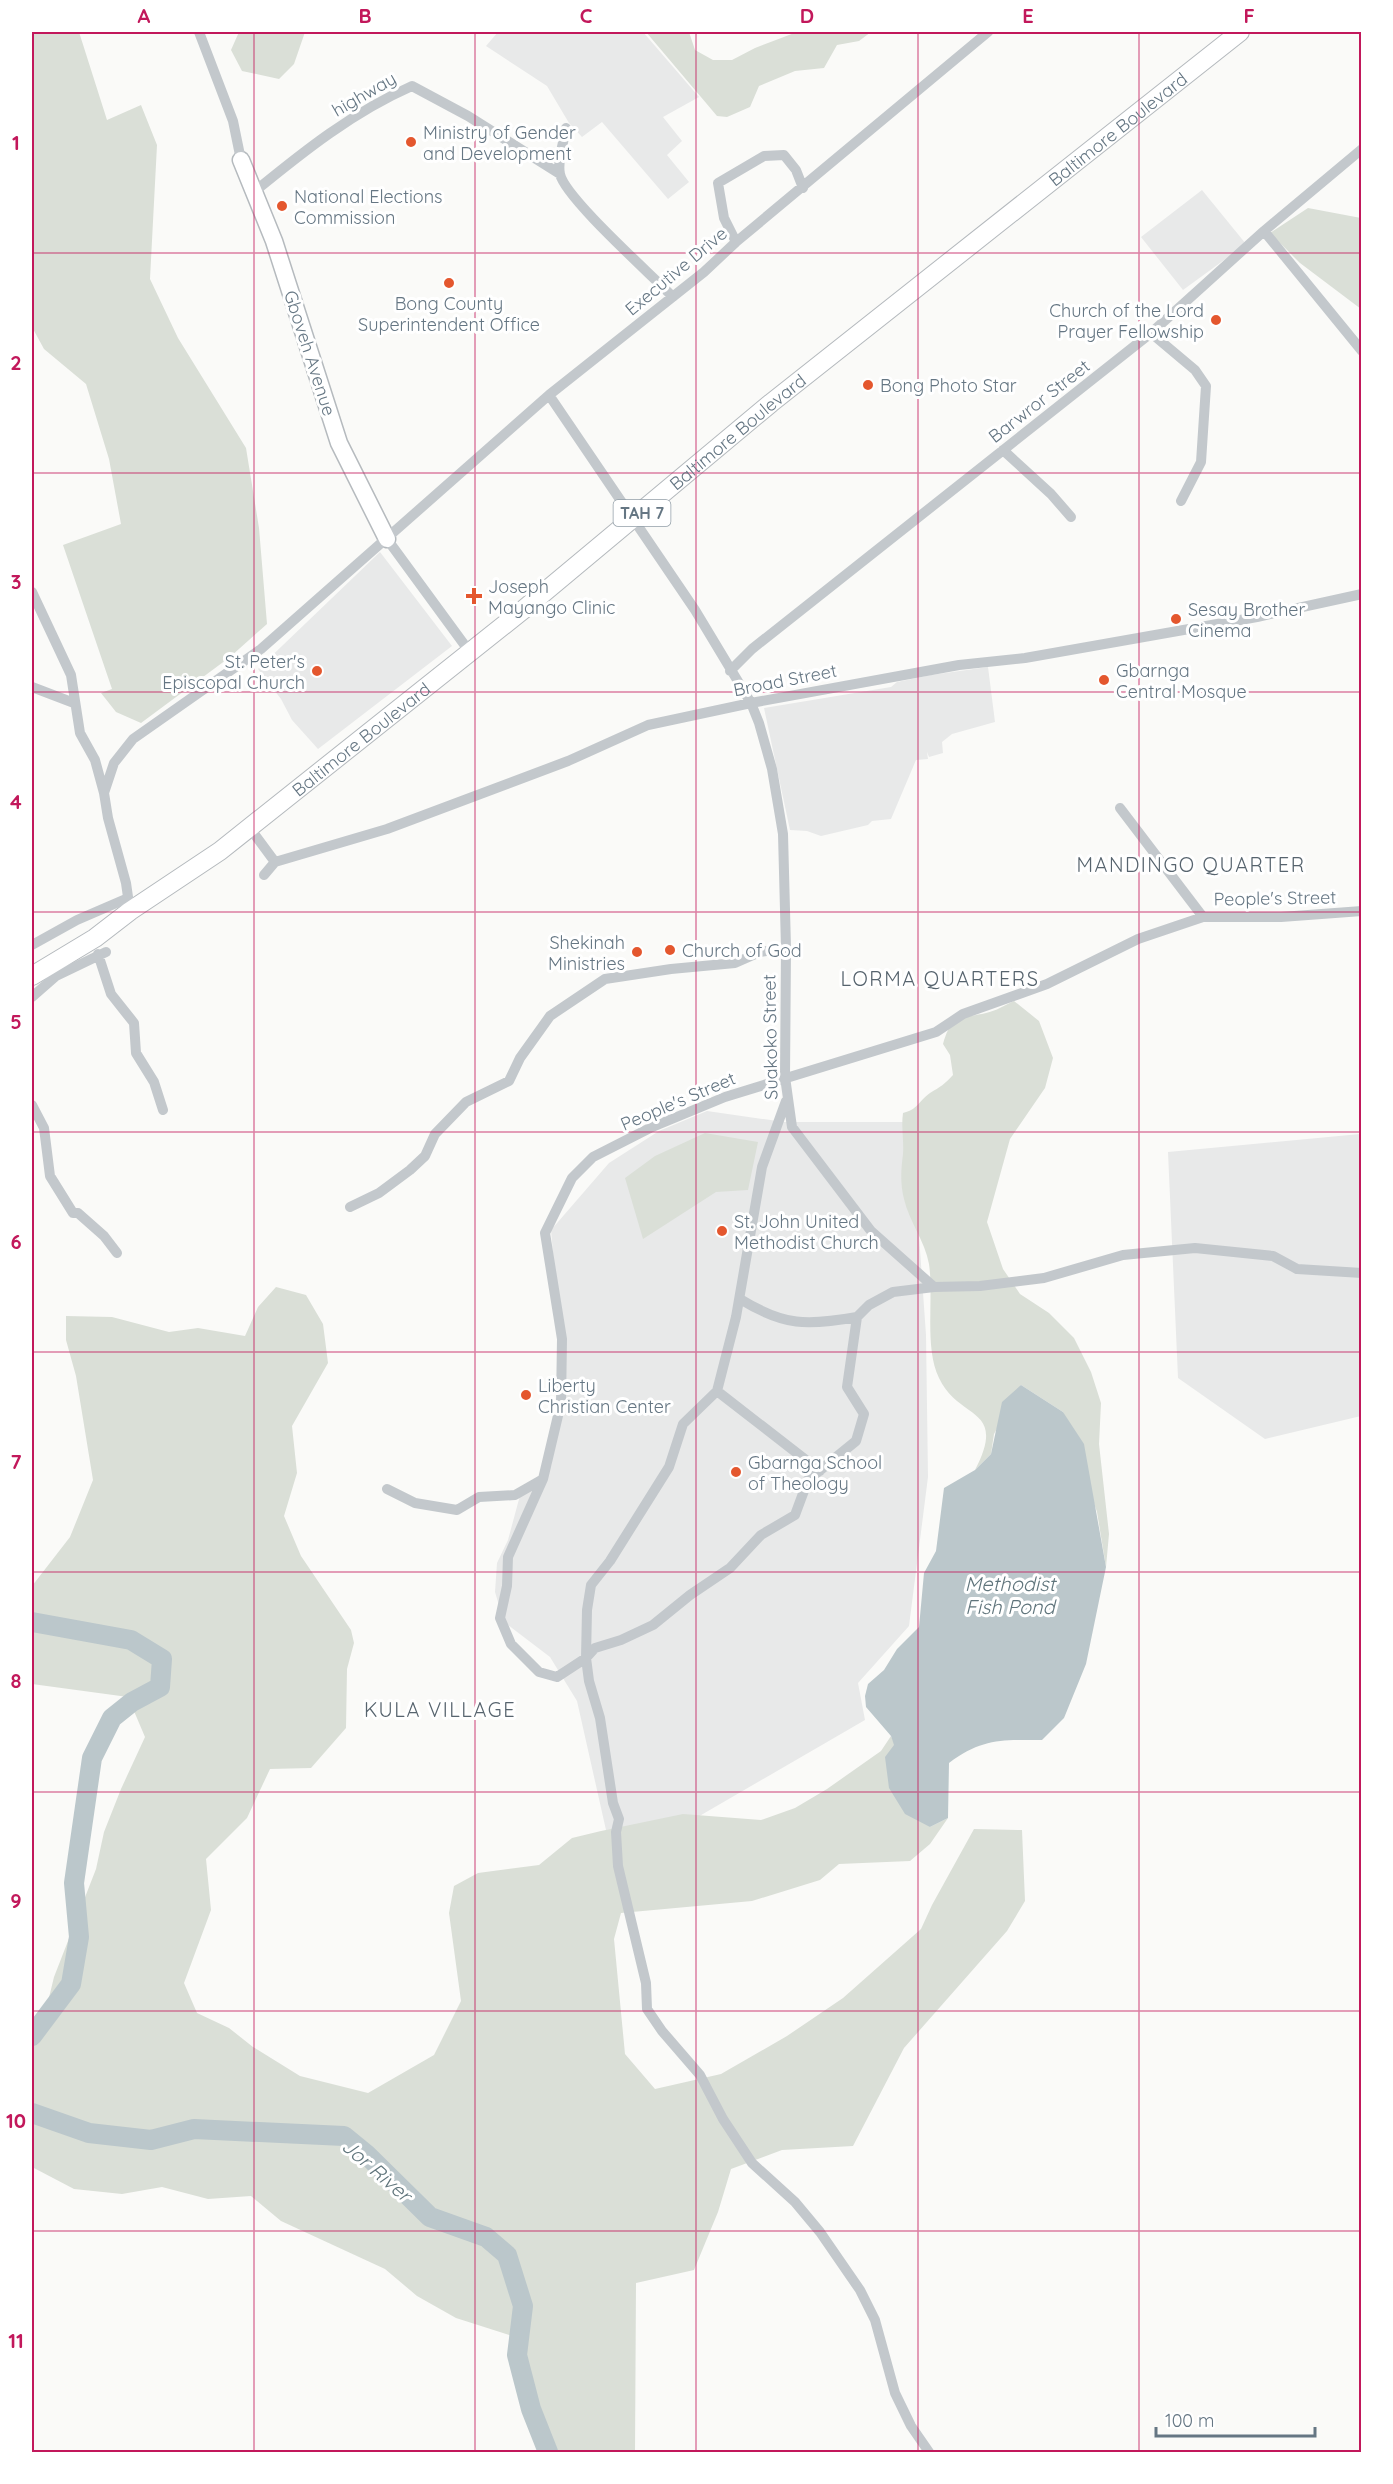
<svg xmlns="http://www.w3.org/2000/svg" width="1393" height="2484" font-family="Quicksand,sans-serif">
  <rect width="100%" height="100%" fill="#fafaf8"/>
  <path fill="#e8e9e9" d="M498 32H643L699 97 663 117 682 141 667 155 689 182 668 199 602 122 582 137 569 123 547 86 486 46Z
    M1202 190 1246 244 1183 290 1141 237Z
    M380 552 452 646 318 749 292 720 281 699 258 669Z
    M988 667 995 722 952 734 942 742 943 753 929 757 927 752 928 759 916 760 891 819 872 821 868 825 821 836 807 831 790 830 764 708 891 687 897 682 931 675Z
    M707 1111 784 1122H911L926 1335 928 1477 909 1626 858 1683 865 1720 684 1825 606 1830 577 1701 550 1657 504 1622 495 1592 497 1563 508 1540 522 1488 551 1467 562 1360 551 1230 609 1163 659 1131Z
    M1360 1134 1361 1416 1265 1439 1178 1378 1168 1152Z"/>
  <path fill="#dadfd7" d="M32 32H79L107 120 141 105 157 145 150 279 178 338 246 448 259 528 267 624 230 657 141 723 116 712 101 693 112 689 63 545 121 524 109 459 86 384 44 349 32 327Z
    M239 32H305L294 64 279 79 242 71 231 50Z
    M646 32H689L695 50 713 60H732L755 48 797 32H871L859 41 837 45 824 68 795 71 759 86 750 107 727 117 717 116Z
    M1308 208 1361 218V309L1300 263 1270 233Z
    M1014 1001 1039 1021 1053 1058 1045 1088 1010 1139 987 1222 1003 1269 1020 1294 1049 1313 1074 1338 1091 1372 1101 1403 1099 1444 1109 1534 1106 1567 1097 1512 1063 1412 1021 1385 994 1434 991 1454 975 1470C1008 1406 959 1421 939 1378 924 1347 934 1298 929 1264 925 1241 909 1221 904 1199 900 1183 901 1170 903 1154 904 1140 901 1127 903 1113 917 1110 919 1101 930 1093 940 1087 945 1084 953 1075L950 1055 943 1044C952 1012 962 1019 986 1013 996 1011 1005 1005 1014 1001Z
    M705 1133 758 1142 748 1190 716 1192 643 1239 625 1178 655 1156Z
    M276 1287 306 1295 323 1324 328 1363 292 1426 297 1473 284 1516 301 1556 351 1630 354 1643 347 1669 346 1728 311 1768 270 1769 247 1818 206 1859 211 1910 184 1983 197 2013 229 2028 253 2047 300 2076 368 2093 434 2055 461 2001 449 1913 454 1886 478 1873 539 1865 572 1838 601 1831 683 1814 761 1820 795 1808 827 1789 881 1751 891 1736 930 1827 948 1818 930 1844 910 1861 839 1864 820 1880 752 1901 621 1913 614 1939 625 2054 655 2089 721 2074 787 2036 843 1998 921 1929 932 1905 974 1829 1022 1830 1025 1901 1007 1931 904 2048 853 2146 782 2150 731 2169 718 2212 694 2270 636 2283 635 2452H538L536 2429 512 2336 456 2318 417 2296 385 2269 281 2221 251 2196 208 2199 162 2187 122 2194 74 2189 32 2167V2037L46 2010 54 1977 96 1869 104 1832 121 1789 145 1737 128 1697 32 1684V1586L70 1537 93 1480 76 1376 66 1340V1316L112 1317 169 1332 198 1328 245 1336 258 1307Z"/>
  <path fill="#bbc7cb" d="M1021 1385 1063 1412 1084 1444 1106 1567 1086 1664 1064 1718 1042 1740C1003 1740 982 1738 949 1763L948 1818 930 1827 905 1814 889 1788 885 1757 894 1745 891 1736 866 1707 865 1696 868 1684 884 1670 897 1649 919 1627 924 1573 936 1551 944 1488 975 1470 991 1454 1002 1402Z"/>
  <g fill="none" stroke-linecap="round" stroke-linejoin="round">
    <path stroke="#bbc7cb" stroke-width="20" d="M32 1622 131 1640 162 1659 160 1687 132 1702 112 1718 92 1758 74 1883 79 1937 71 1984 32 2036
      M32 2113 89 2133 151 2140 194 2129 344 2136 366 2154 430 2217 486 2237 507 2255 523 2306 517 2355 531 2409 548 2452"/>
    <g stroke="#b5babe" stroke-width="19">
      <path id="primary" d="M241 160 274 241 339 443 387 539"/>
    </g>
    <g stroke="#b4b9bd" stroke-width="20">
      <g id="trunk">
        <path id="s1" d="M32 976 95 938 130 911 220 851 523 610 771 403 1240 32"/>
      </g>
    </g>
    <path stroke="#c3c8cc" stroke-width="10" d="M199 32 233 121 241 160
      M566 128C564 141 557 161 560 174 565 198 652 275 673 297
      M254 192C304 151 353 112 412 86L468 116 560 174
      M1264 231 1362 351
      M736 242 724 218 718 183 764 156 784 155 796 170 803 188
      M1151 333 1195 370 1206 386 1201 462 1181 501
      M549 395 695 610 751 703 759 723 772 769 783 834 786 948 785 1077 792 1127 871 1231 934 1287 980 1286 1044 1278 1123 1255 1195 1248 1273 1256 1297 1269 1362 1273
      M1003 450 1051 494 1071 517
      M387 539 469 651
      M32 592 71 675 80 733 95 760 104 793
      M730 671 752 649 1151 333 1264 231 1362 149
      M32 687 74 703
      M1120 808 1203 917
      M249 827 275 862 387 829 568 761 648 725 751 703 959 665 1025 658 1257 617 1362 594
      M264 875 275 862
      M130 911 126 883 108 818 104 793 114 763 133 739 261 649 549 395 704 272 736 242 988 32
      M32 945 77 920 128 898
      M98 954 111 994 134 1023 136 1053 154 1082 163 1110
      M32 997 56 976 106 952
      M786 1101 762 1167 736 1317 717 1391 683 1424 669 1467 610 1561 591 1585 587 1610 586 1658 589 1681 600 1718 613 1803 619 1819 616 1832 618 1866 646 1983 647 2009 662 2031 700 2075 723 2119 752 2163 795 2202 820 2232 860 2290 875 2320 895 2393 911 2426 929 2452
      M32 1105 44 1128 50 1176 73 1213H78L104 1236 117 1253
      M350 1207 379 1193 410 1170 425 1156 435 1134 466 1102 509 1081 520 1058 550 1016 605 979 671 969 735 963 760 952 786 948
      M740 1299C784 1326 807 1326 857 1317
      M717 1391 820 1471
      M543 1479 508 1557 507 1586 500 1618 511 1644 539 1672 557 1677 586 1658 595 1648 621 1640 653 1625 690 1595 730 1568 761 1535 795 1515 808 1480 856 1441 864 1414 847 1387 857 1317 869 1305 893 1292 934 1287
      M387 1489 415 1503 457 1510 479 1497 515 1495 543 1479 561 1403 562 1339 545 1233 572 1178 593 1157 650 1128 725 1097 936 1032 963 1014 1047 984 1138 939 1203 917H1281L1362 911"/>
    <use href="#primary" stroke="#fff" stroke-width="16"/>
    <use href="#trunk" stroke="#fff" stroke-width="18"/>
  </g>
  <path fill="none" stroke="#c2185b" stroke-width="1.5" stroke-opacity="0.55" d="M254 32V2452M475 32V2452M696 32V2452M918 32V2452M1139 32V2452M32 253H1362M32 473H1362M32 692H1362M32 912H1362M32 1132H1362M32 1352H1362M32 1572H1362M32 1792H1362M32 2011H1362M32 2231H1362"/>
  <g fill="#e4572e" stroke="#fff" stroke-width="2">
    <circle cx="411" cy="142" r="6"/>
    <circle cx="282" cy="206" r="6"/>
    <circle cx="449" cy="283" r="6"/>
    <circle cx="1216" cy="320" r="6"/>
    <circle cx="868" cy="385" r="6"/>
    <path d="M471 587h6v6h6v6h-6v6h-6v-6h-6v-6h6z"/>
    <circle cx="1176" cy="619" r="6"/>
    <circle cx="317" cy="671" r="6"/>
    <circle cx="1104" cy="680" r="6"/>
    <circle cx="670" cy="950" r="6"/>
    <circle cx="637" cy="952" r="6"/>
    <circle cx="722" cy="1231" r="6"/>
    <circle cx="526" cy="1395" r="6"/>
    <circle cx="736" cy="1472" r="6"/>
  </g>
  <g text-anchor="middle" dominant-baseline="central" stroke-width="6" stroke-linejoin="round" paint-order="stroke">
    <rect fill="#fff" stroke="#939fa8" stroke-width="1.5" x="613.5" y="500" width="57" height="26" rx="4.5"/>
    <g font-size="16" font-weight="bold" fill="#657683">
      <text x="642" y="513">TAH 7</text>
    </g>
    <g font-size="18" fill="#657683" stroke="#fff">
      <text transform="translate(364 94) rotate(-30)">highway</text>
      <text stroke="none"><textPath href="#s1" startOffset="1378">Baltimore Boulevard</textPath></text>
      <text transform="translate(676 271) rotate(-40)">Executive Drive</text>
      <text transform="translate(310 353) rotate(72)">Gboveh Avenue</text>
      <text transform="translate(1039 401) rotate(-38)">Barwror Street</text>
      <text stroke="none"><textPath href="#s1" startOffset="892">Baltimore Boulevard</textPath></text>
      <text transform="translate(785 680) rotate(-11)">Broad Street</text>
      <text stroke="none"><textPath href="#s1" startOffset="406">Baltimore Boulevard</textPath></text>
      <text transform="translate(1275 898) rotate(-1)">People's Street</text>
      <text transform="translate(770 1037) rotate(-91)">Suakoko Street</text>
      <text transform="translate(678 1101) rotate(-23)">People's Street</text>
    </g>
    <g font-size="18" fill="#657683" stroke="#fff" text-anchor="start">
      <text x="423" y="132">Ministry of Gender<tspan x="423" dy="21">and Development</tspan></text>
      <text x="294" y="196">National Elections<tspan x="294" dy="21">Commission</tspan></text>
      <text x="449" y="303" text-anchor="middle">Bong County<tspan x="449" dy="21">Superintendent Office</tspan></text>
      <text x="1204" y="310" text-anchor="end">Church of the Lord<tspan x="1204" dy="21">Prayer Fellowship</tspan></text>
      <text x="880" y="385">Bong Photo Star</text>
      <text x="488" y="586">Joseph<tspan x="488" dy="21">Mayango Clinic</tspan></text>
      <text x="1188" y="609">Sesay Brother<tspan x="1188" dy="21">Cinema</tspan></text>
      <text x="305" y="661" text-anchor="end">St. Peter's<tspan x="305" dy="21">Episcopal Church</tspan></text>
      <text x="1116" y="670">Gbarnga<tspan x="1116" dy="21">Central Mosque</tspan></text>
      <text x="625" y="942" text-anchor="end">Shekinah<tspan x="625" dy="21">Ministries</tspan></text>
      <text x="682" y="950">Church of God</text>
      <text x="734" y="1221">St. John United<tspan x="734" dy="21">Methodist Church</tspan></text>
      <text x="538" y="1385">Liberty<tspan x="538" dy="21">Christian Center</tspan></text>
      <text x="748" y="1462">Gbarnga School<tspan x="748" dy="21">of Theology</tspan></text>
    </g>
    <g font-size="20" letter-spacing="1.5" fill="#57646e" stroke="#fff">
      <text x="1191" y="864">MANDINGO QUARTER</text>
      <text x="940" y="978">LORMA QUARTERS</text>
      <text x="440" y="1709">KULA VILLAGE</text>
    </g>
    <g font-size="20" font-style="italic" fill="#60757c" stroke="#fff">
      <text x="1010" y="1583">Methodist<tspan x="1010" dy="23">Fish Pond</tspan></text>
      <text transform="translate(377 2170) rotate(41)">Jor River</text>
    </g>
  </g>
  <rect width="1393" height="2484" fill="none" stroke="#ffffff" stroke-width="66"/>
  <path d="M1156 2427v9h159v-9" fill="none" stroke="#657683" stroke-width="3"/>
  <text x="1165" y="2427" font-size="18" fill="#657683" stroke="#ffffff" stroke-width="4.5" paint-order="stroke">100 m</text>
  <rect x="33" y="33" width="1327" height="2418" fill="none" stroke="#c2185b" stroke-width="2"/>
  <g font-size="20" text-anchor="middle" font-weight="bold" fill="#c2185b">
    <text x="144" y="23">A</text>
    <text x="365" y="23">B</text>
    <text x="586" y="23">C</text>
    <text x="807" y="23">D</text>
    <text x="1028" y="23">E</text>
    <text x="1249" y="23">F</text>
    <text x="16" y="150">1</text>
    <text x="16" y="370">2</text>
    <text x="16" y="589">3</text>
    <text x="16" y="809">4</text>
    <text x="16" y="1029">5</text>
    <text x="16" y="1249">6</text>
    <text x="16" y="1469">7</text>
    <text x="16" y="1688">8</text>
    <text x="16" y="1908">9</text>
    <text x="16" y="2128">10</text>
    <text x="16" y="2348">11</text>
  </g>
</svg>
